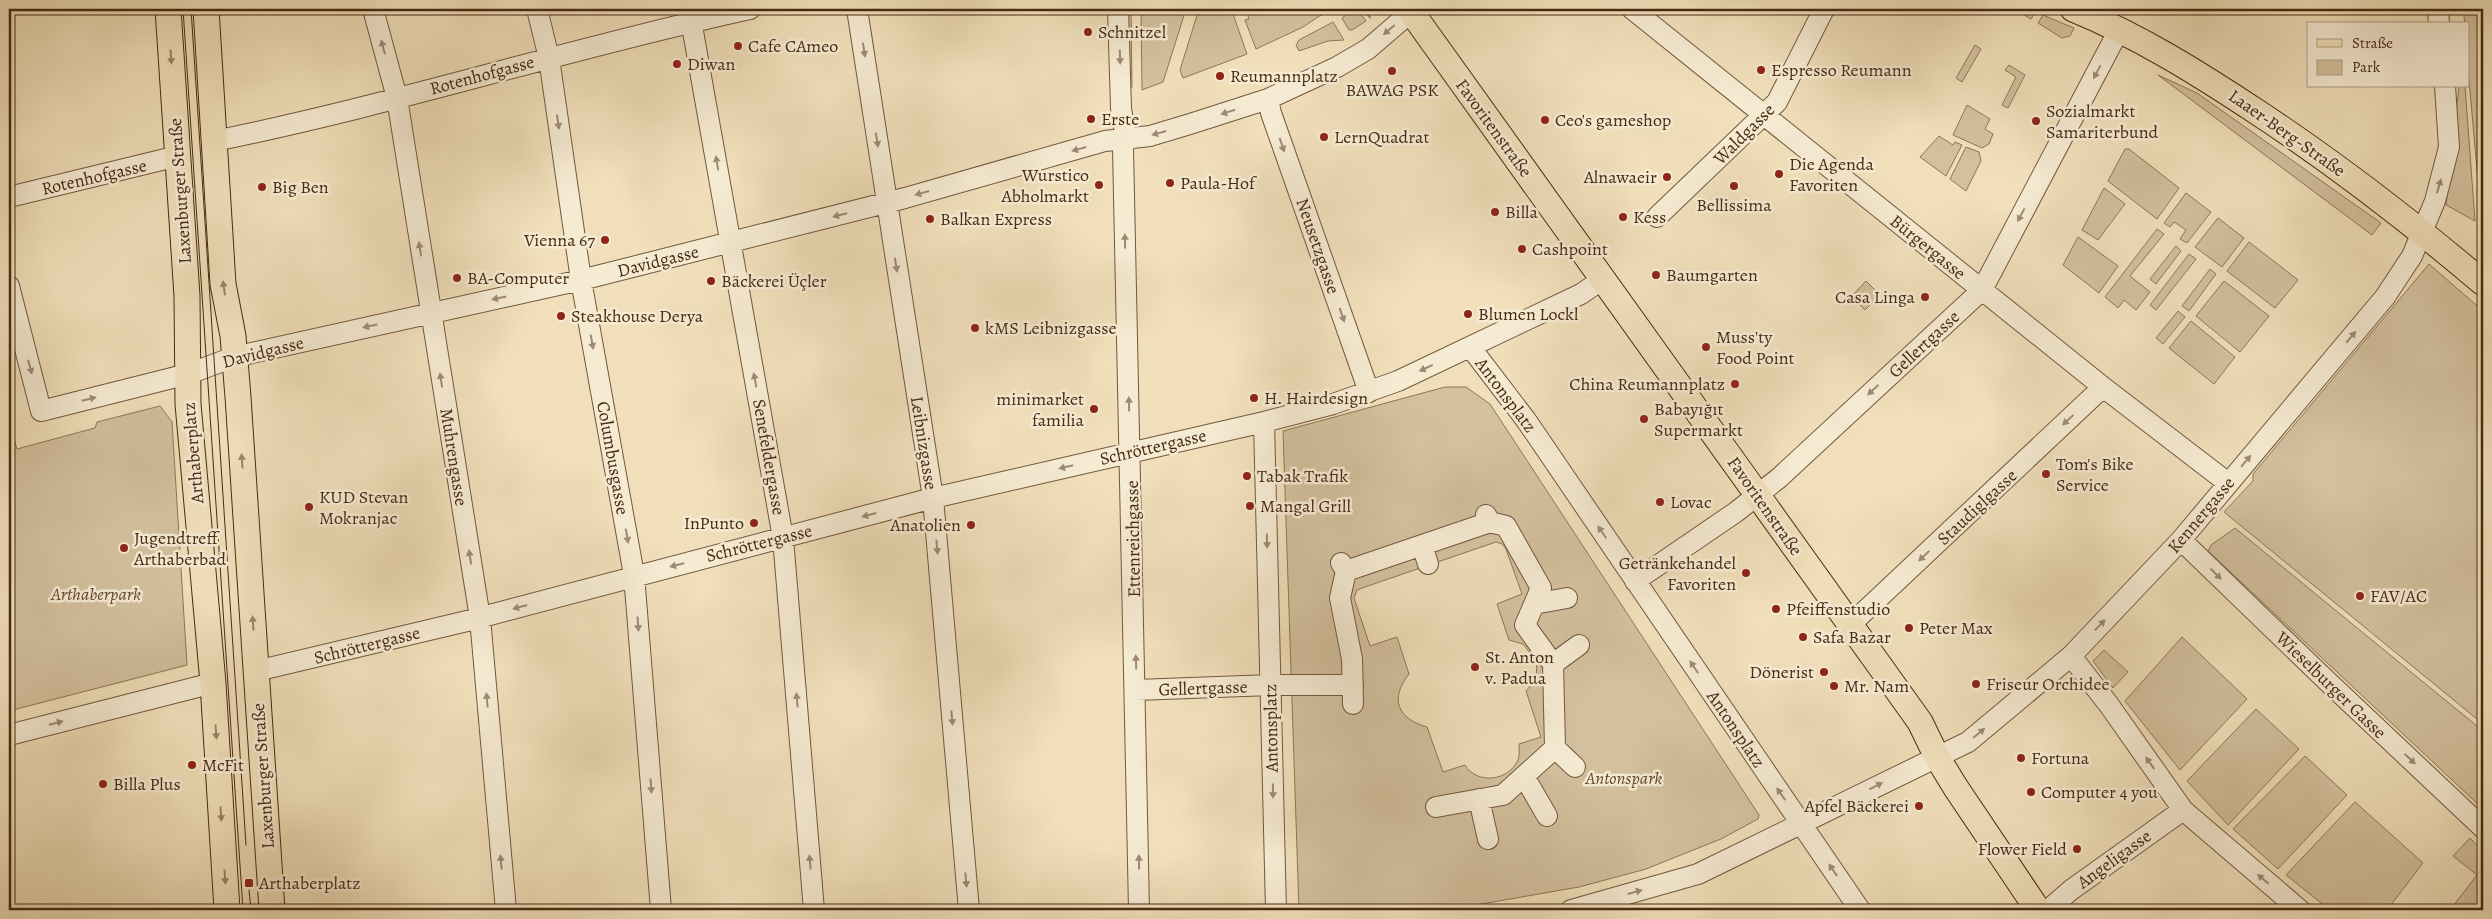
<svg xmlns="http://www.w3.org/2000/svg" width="2492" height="919" font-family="Alegreya,serif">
  <rect width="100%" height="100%" fill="#f0dfba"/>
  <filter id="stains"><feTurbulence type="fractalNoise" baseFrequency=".004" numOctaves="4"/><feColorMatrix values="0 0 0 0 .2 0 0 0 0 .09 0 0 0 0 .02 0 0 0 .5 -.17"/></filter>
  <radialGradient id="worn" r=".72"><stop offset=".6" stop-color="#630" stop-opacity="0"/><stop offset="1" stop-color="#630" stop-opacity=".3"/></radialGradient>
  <path fill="#d3c09e" stroke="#8e7559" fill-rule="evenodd" d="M1124 9H1131L1132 87 1127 92Z
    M1141 9H1186L1163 82 1142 90Z
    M1199 9H1236L1232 11 1247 54 1183 78 1180 70Z
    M1246 9H1330L1303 27 1256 49 1245 20 1249 19Z
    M1354 9H1365L1371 18H1370L1363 10 1360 13 1366 21 1352 30H1349L1342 18Z
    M2014 9H2030L2036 11 2031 19Z
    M2463 9H2483V238L2468 68V24H2465Z
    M2043 15 2074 28 2070 36 2062 38 2038 23Z
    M1333 22 1344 40 1328 41 1299 51 1296 45 1299 40Z
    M1975 45 1981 49 1962 82 1956 78Z
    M2009 65 2025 75 2008 108 2002 105 2016 77 2005 70Z
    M2158 75 2197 93 2381 223 2372 235Z
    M2459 86H2465L2475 221 2446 205Z
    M1967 105 1990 119 1985 129 1993 134 1989 144 1982 148 1953 135Z
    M1939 136 1953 145 1955 142 1962 145 1946 176 1920 157Z
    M1966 147 1979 152 1981 161 1966 191 1950 179Z
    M2125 149H2129L2179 188 2157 219 2108 181Z
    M2104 188 2125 204 2098 240 2082 230Z
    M2186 193 2211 212 2187 243 2180 239 2186 230 2174 222 2170 227 2164 223Z
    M2218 218 2244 238 2222 267 2195 247Z
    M2157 229 2164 234 2130 276 2150 292 2136 310 2124 300 2118 308 2105 297Z
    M2078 237 2118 266 2099 293 2063 265Z
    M2249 242 2298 280 2275 308 2227 271Z
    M2176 246 2181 251 2156 284 2150 279Z
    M2189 254 2196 259 2156 310 2150 305Z
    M2429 264 2483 311V724L2224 512 2253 481V474Z
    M2210 269 2216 274 2189 311 2182 306Z
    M1866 281 1880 295 1865 310 1852 296Z
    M2224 281 2269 316 2240 352 2196 316Z
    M2178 311 2185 317 2163 344 2156 338Z
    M2191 321 2235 357 2214 384 2169 348Z
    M1445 387H1466L1490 404 1759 815 1758 819 1721 839 1646 869 1579 887 1470 906 1299 910 1283 431ZM1496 542 1502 544 1506 549 1522 594 1497 604 1509 640 1523 644 1537 662 1536 679 1526 691 1541 737 1519 744C1519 749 1520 755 1518 760 1509 781 1477 785 1465 765L1443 772 1427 727C1398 719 1389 699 1409 674L1397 637 1370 646 1354 598 1357 590 1365 587Z
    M160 406 172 422 187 665 9 711V422L17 449 95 428 97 422Z
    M2235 528 2483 731V809L2208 551 2211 545Z
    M2182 637 2247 699 2180 770 2125 701Z
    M2104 650 2128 672 2113 688 2093 661Z
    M2256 709 2299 749 2228 825 2187 781Z
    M2305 756 2347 795 2278 869 2233 829Z
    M2355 802 2423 863 2387 910H2330L2286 875Z
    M2470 838 2483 852V910H2450L2477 875 2453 856Z"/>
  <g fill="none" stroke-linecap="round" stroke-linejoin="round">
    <g stroke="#72573e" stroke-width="22">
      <path id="minor" d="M373 9 397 98 480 618 506 910
        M537 9 549 58 581 280 634 575 661 910
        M689 9 783 538 814 910
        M857 9 933 498 969 910
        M1118 9 1121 108 1126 139 1123 148 1139 910
        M1632 9 2103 387 2228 483
        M2438 9 2439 24
        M1268 99 1271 113 1369 392
        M214 141C394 105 570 48 750 9
        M9 197 178 156
        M1657 217 1777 102 1824 9
        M9 286 41 411 188 374 234 357 581 280 905 198 1105 141 1150 136 1190 124 1268 99 1337 67 1368 49 1411 12
        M1471 348 1526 420 1860 910
        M1264 422 1276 910
        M2181 540 2326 680 2483 828
        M1422 545 1428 564
        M1341 563 1346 571 1490 522 1486 515
        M1346 571 1340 598 1352 659 1353 704
        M1635 581 1736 512 1779 478 1982 290 2120 28
        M1534 604 1567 598
        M1850 625 2103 387
        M2071 656 2109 705 2183 810 2300 910
        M1553 664 1579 645
        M256 671 467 621 933 498 1264 422 1333 404 1398 381 1581 294 1603 279
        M1136 690 1271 685H1353
        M9 735 213 683
        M1555 748 1575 767
        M1524 776 1547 816
        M1479 799 1488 839
        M1436 807 1503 795 1555 748 1553 664 1525 625 1541 588 1506 526 1490 522
        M1571 910 1698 874 1968 742 2071 656 2181 540 2385 297 2412 256 2435 201 2449 147 2445 86
        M2048 910 2071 890 2183 810"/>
    </g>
    <g stroke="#482a14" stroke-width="27">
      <path id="major" d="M168 9 187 296 188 404 213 683 227 910
        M206 9 223 284 233 336 238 397 272 910
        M1415 9 1411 12 1420 24 1920 722 1937 757 1956 788 2038 910
        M2073 9C2139 36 2198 73 2257 112 2336 164 2411 222 2483 283"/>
    </g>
    <use href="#minor" stroke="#f5ead2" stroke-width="20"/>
    <use href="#major" stroke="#f0dfba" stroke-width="25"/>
    <path stroke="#482a14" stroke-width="1" d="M183 9 243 910
      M191 9 246 845
      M249 890 251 910"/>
  </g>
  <defs><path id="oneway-solid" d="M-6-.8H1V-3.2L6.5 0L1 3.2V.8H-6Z" transform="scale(1.25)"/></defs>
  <g fill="#9e8a73">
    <use href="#oneway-solid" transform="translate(1389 30) rotate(139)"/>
    <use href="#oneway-solid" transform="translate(383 47) rotate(-105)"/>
    <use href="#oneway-solid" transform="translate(864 50) rotate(81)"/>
    <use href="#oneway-solid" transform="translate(1120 57) rotate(88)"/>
    <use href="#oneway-solid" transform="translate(2097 72) rotate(118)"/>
    <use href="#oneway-solid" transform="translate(1228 112) rotate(162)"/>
    <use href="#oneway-solid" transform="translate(558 122) rotate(82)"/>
    <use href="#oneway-solid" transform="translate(1159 133) rotate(164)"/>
    <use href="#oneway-solid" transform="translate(877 140) rotate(81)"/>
    <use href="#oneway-solid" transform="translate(1282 145) rotate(71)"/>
    <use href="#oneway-solid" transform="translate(1079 149) rotate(164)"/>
    <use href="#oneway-solid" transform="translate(717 163) rotate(-99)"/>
    <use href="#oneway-solid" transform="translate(2439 186) rotate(-74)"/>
    <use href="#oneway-solid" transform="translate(922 193) rotate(164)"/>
    <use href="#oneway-solid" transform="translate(840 215) rotate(166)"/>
    <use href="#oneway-solid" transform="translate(2021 215) rotate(118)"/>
    <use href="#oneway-solid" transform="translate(1125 241) rotate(-91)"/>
    <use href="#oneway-solid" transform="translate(420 249) rotate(-99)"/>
    <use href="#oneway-solid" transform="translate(896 265) rotate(81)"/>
    <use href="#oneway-solid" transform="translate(499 298) rotate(168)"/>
    <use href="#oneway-solid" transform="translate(1342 315) rotate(71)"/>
    <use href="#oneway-solid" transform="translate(370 326) rotate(168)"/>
    <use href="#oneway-solid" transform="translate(2351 337) rotate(-50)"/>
    <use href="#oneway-solid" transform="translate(592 342) rotate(80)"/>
    <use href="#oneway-solid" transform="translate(30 367) rotate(75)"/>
    <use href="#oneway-solid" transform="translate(1426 368) rotate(155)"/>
    <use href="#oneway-solid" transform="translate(441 380) rotate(-99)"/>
    <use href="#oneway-solid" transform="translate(755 380) rotate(-100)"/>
    <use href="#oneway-solid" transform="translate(1873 390) rotate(137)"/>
    <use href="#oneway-solid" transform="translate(89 399) rotate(-14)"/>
    <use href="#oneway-solid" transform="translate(1129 404) rotate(-91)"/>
    <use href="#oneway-solid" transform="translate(2068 420) rotate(137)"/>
    <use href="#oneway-solid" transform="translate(2246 461) rotate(-50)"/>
    <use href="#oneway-solid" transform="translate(1066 467) rotate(167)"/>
    <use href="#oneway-solid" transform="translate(869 515) rotate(165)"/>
    <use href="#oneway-solid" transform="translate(1602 532) rotate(-124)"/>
    <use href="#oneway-solid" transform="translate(627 536) rotate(80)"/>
    <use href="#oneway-solid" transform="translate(1267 541) rotate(89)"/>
    <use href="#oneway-solid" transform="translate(937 547) rotate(85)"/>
    <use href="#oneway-solid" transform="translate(1924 556) rotate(137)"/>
    <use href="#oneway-solid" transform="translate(470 557) rotate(-99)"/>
    <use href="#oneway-solid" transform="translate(677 565) rotate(166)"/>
    <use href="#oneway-solid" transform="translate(2216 574) rotate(44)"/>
    <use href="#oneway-solid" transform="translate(520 607) rotate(165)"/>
    <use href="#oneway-solid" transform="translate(638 624) rotate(86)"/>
    <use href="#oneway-solid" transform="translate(2100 625) rotate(-46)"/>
    <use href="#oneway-solid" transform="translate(1136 662) rotate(-92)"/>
    <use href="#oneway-solid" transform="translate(1694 667) rotate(-124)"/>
    <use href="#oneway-solid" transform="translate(487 700) rotate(-95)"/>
    <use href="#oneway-solid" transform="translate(797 700) rotate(-95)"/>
    <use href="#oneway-solid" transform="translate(952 718) rotate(85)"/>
    <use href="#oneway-solid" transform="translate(56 723) rotate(-14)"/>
    <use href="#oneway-solid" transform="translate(1979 733) rotate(-40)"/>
    <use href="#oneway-solid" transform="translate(2410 759) rotate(43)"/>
    <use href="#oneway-solid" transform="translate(2150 763) rotate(-125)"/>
    <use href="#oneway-solid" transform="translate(651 786) rotate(86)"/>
    <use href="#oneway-solid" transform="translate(1876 786) rotate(-27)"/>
    <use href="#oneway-solid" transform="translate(1273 791) rotate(89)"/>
    <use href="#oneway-solid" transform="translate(1781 794) rotate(-125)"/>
    <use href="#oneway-solid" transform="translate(501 862) rotate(-95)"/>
    <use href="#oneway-solid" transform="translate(810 862) rotate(-95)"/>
    <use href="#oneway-solid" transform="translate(1139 862) rotate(-91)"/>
    <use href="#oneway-solid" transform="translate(1833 870) rotate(-124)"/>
    <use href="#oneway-solid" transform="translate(2263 879) rotate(-140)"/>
    <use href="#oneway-solid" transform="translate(966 880) rotate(85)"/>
    <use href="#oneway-solid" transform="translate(1635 892) rotate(-16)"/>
  </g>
  <g fill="#9c8467">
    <use href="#oneway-solid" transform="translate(171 57) rotate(86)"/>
    <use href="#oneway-solid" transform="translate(224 288) rotate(-98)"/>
    <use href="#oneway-solid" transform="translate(242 461) rotate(-94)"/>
    <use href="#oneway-solid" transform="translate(253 623) rotate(-94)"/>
    <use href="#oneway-solid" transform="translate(216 732) rotate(86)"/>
    <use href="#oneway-solid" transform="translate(221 814) rotate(86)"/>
    <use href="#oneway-solid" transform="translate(225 877) rotate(86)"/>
  </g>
  <g fill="#8f2418" stroke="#f5ead2" stroke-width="2">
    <circle cx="1088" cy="32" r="5"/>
    <circle cx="738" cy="46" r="5"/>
    <circle cx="677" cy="64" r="5"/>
    <circle cx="1761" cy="70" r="5"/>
    <circle cx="1392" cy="71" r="5"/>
    <circle cx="1220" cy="76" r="5"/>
    <circle cx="1091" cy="119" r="5"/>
    <circle cx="1545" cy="120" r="5"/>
    <circle cx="2036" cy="121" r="5"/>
    <circle cx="1324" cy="137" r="5"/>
    <circle cx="1779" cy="174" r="5"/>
    <circle cx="1667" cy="177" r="5"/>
    <circle cx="1170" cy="183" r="5"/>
    <circle cx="1099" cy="185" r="5"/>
    <circle cx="1734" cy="186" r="5"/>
    <circle cx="262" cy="187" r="5"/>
    <circle cx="1495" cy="212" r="5"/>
    <circle cx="1623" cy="217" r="5"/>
    <circle cx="930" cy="219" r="5"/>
    <circle cx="605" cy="240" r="5"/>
    <circle cx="1522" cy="249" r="5"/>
    <circle cx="1656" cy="275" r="5"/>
    <circle cx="457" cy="278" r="5"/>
    <circle cx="711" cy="281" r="5"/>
    <circle cx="1925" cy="297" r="5"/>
    <circle cx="1468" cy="314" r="5"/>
    <circle cx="561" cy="316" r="5"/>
    <circle cx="975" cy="328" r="5"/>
    <circle cx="1706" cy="347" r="5"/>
    <circle cx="1735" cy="384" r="5"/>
    <circle cx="1254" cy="398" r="5"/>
    <circle cx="1094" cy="409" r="5"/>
    <circle cx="1644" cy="419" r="5"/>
    <circle cx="2046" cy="474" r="5"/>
    <circle cx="1247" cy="476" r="5"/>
    <circle cx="1660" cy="502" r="5"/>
    <circle cx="1250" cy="506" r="5"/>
    <circle cx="309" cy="507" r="5"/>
    <circle cx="754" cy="523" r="5"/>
    <circle cx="971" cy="525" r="5"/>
    <circle cx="124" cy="548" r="5"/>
    <circle cx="1746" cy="573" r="5"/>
    <circle cx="2360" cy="596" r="5"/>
    <circle cx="1776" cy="609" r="5"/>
    <circle cx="1909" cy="628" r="5"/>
    <circle cx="1803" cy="637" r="5"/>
    <circle cx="1475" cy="667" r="5"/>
    <circle cx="1824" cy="672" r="5"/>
    <circle cx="1976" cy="684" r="5"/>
    <circle cx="1834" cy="686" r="5"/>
    <circle cx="2021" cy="758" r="5"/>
    <circle cx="192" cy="765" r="5"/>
    <circle cx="103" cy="784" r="5"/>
    <circle cx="2031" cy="792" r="5"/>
    <circle cx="1919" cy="806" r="5"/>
    <circle cx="2077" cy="849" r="5"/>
    <rect x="244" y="878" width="10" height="10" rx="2.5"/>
  </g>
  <g text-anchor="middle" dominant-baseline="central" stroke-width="5" stroke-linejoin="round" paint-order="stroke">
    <g font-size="18" fill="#482a14" stroke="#f5ead2" text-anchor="start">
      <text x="1098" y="32">Schnitzel</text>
      <text x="748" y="46">Cafe CAmeo</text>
      <text x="687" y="64">Diwan</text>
      <text x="1771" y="70">Espresso Reumann</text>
      <text x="1230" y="76">Reumannplatz</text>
      <text x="1392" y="90" text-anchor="middle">BAWAG PSK</text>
      <text x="2046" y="111">Sozialmarkt<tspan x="2046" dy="21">Samariterbund</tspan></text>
      <text x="1101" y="119">Erste</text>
      <text x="1555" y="120">Ceo's gameshop</text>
      <text x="1334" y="137">LernQuadrat</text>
      <text x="1789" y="164">Die Agenda<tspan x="1789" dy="21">Favoriten</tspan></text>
      <text x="1089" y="175" text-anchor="end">Wurstico<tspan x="1089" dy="21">Abholmarkt</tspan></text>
      <text x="1657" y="177" text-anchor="end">Alnawaeir</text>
      <text x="1180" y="183">Paula-Hof</text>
      <text x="272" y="187">Big Ben</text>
      <text x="1734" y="205" text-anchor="middle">Bellissima</text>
      <text x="1505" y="212">Billa</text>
      <text x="1633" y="217">Kess</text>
      <text x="940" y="219">Balkan Express</text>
      <text x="595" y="240" text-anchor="end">Vienna 67</text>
      <text x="1532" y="249">Cashpoint</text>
      <text x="1666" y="275">Baumgarten</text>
      <text x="467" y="278">BA-Computer</text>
      <text x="721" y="281">Bäckerei Üçler</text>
      <text x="1915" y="297" text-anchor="end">Casa Linga</text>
      <text x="1478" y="314">Blumen Lockl</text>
      <text x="571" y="316">Steakhouse Derya</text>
      <text x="985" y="328">kMS Leibnizgasse</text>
      <text x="1716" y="337">Muss'ty<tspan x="1716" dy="21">Food Point</tspan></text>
      <text x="1725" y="384" text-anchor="end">China Reumannplatz</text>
      <text x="1264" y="398">H. Hairdesign</text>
      <text x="1084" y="399" text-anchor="end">minimarket<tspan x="1084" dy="21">familia</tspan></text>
      <text x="1654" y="409">Babayığıt<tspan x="1654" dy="21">Supermarkt</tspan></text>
      <text x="2056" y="464">Tom's Bike<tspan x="2056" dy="21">Service</tspan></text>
      <text x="1257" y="476">Tabak Trafik</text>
      <text x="319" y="497">KUD Stevan<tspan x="319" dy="21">Mokranjac</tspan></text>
      <text x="1670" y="502">Lovac</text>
      <text x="1260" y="506">Mangal Grill</text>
      <text x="744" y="523" text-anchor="end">InPunto</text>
      <text x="961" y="525" text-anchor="end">Anatolien</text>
      <text x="134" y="538">Jugendtreff<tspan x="134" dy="21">Arthaberbad</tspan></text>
      <text x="1736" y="563" text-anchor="end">Getränkehandel<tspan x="1736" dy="21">Favoriten</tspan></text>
      <text x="2370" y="596">FAV/AC</text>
      <text x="1786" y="609">Pfeiffenstudio</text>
      <text x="1919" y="628">Peter Max</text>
      <text x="1813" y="637">Safa Bazar</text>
      <text x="1485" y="657">St. Anton<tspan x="1485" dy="21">v. Padua</tspan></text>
      <text x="1814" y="672" text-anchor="end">Dönerist</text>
      <text x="1986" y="684">Friseur Orchidee</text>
      <text x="1844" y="686">Mr. Nam</text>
      <text x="2031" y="758">Fortuna</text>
      <text x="202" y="765">McFit</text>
      <text x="113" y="784">Billa Plus</text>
      <text x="2041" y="792">Computer 4 you</text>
      <text x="1909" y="806" text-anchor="end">Apfel Bäckerei</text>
      <text x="2067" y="849" text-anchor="end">Flower Field</text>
      <text x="259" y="883">Arthaberplatz</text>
    </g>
    <g font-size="18" fill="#482a14" stroke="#f5ead2">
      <text transform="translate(482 75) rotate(-15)">Rotenhofgasse</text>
      <text transform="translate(1494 128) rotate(54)">Favoritenstraße</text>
      <text transform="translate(2287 133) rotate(35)">Laaer-Berg-Straße</text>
      <text transform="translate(1744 134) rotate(-45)">Waldgasse</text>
      <text transform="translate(94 177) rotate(-13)">Rotenhofgasse</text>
      <text transform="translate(180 191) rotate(-94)">Laxenburger Straße</text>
      <text transform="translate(1318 246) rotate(71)">Neusetzgasse</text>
      <text transform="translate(1928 247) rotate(39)">Bürgergasse</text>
      <text transform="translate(658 261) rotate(-14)">Davidgasse</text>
      <text transform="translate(1924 344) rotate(-43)">Gellertgasse</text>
      <text transform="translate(263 352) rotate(-14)">Davidgasse</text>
      <text transform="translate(1506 395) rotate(53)">Antonsplatz</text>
      <text transform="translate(924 443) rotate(81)">Leibnizgasse</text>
      <text transform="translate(1153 447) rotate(-13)">Schröttergasse</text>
      <text transform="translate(193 453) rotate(-95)">Arthaberplatz</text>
      <text transform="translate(454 457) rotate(81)">Muhrengasse</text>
      <text transform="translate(769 457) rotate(80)">Senefeldergasse</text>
      <text transform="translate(613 458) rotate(80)">Columbusgasse</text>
      <text transform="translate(1765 506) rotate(55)">Favoritenstraße</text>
      <text transform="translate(1977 507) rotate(-43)">Staudiglgasse</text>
      <text transform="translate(2201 515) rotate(-50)">Kennergasse</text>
      <text transform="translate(1133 539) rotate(-91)">Ettenreichgasse</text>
      <text transform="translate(759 543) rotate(-14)">Schröttergasse</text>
      <text transform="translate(367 645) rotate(-14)">Schröttergasse</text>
      <text transform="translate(2331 685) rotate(44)">Wieselburger Gasse</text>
      <text transform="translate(1203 688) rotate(-2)">Gellertgasse</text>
      <text transform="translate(1271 728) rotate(-91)">Antonsplatz</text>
      <text transform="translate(1736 729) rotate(56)">Antonsplatz</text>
      <text transform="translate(263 776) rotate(-94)">Laxenburger Straße</text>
      <text transform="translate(2114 859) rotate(-36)">Angeligasse</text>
    </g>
    <g font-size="18" font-style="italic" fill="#644830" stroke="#f5ead2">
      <text x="96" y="594">Arthaberpark</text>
      <text x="1624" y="778">Antonspark</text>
    </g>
  </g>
  <rect width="2492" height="919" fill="none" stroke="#f0dfba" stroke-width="30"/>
  <rect x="10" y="10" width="2472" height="899" fill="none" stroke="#482a14" stroke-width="2.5"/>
  <rect x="15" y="15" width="2462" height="889" fill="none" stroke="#482a14"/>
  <rect x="2307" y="22" width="162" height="65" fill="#f5ead2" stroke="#b09d86"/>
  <rect x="2317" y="39" width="25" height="8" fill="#f0dfba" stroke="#b09d86"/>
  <text x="2352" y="48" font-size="15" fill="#482a14">Straße</text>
  <rect x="2317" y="60" width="25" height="15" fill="#d3c09e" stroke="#b09d86"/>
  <text x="2352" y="72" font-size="15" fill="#482a14">Park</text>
  <rect width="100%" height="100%" filter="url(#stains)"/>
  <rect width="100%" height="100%" fill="url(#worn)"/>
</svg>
